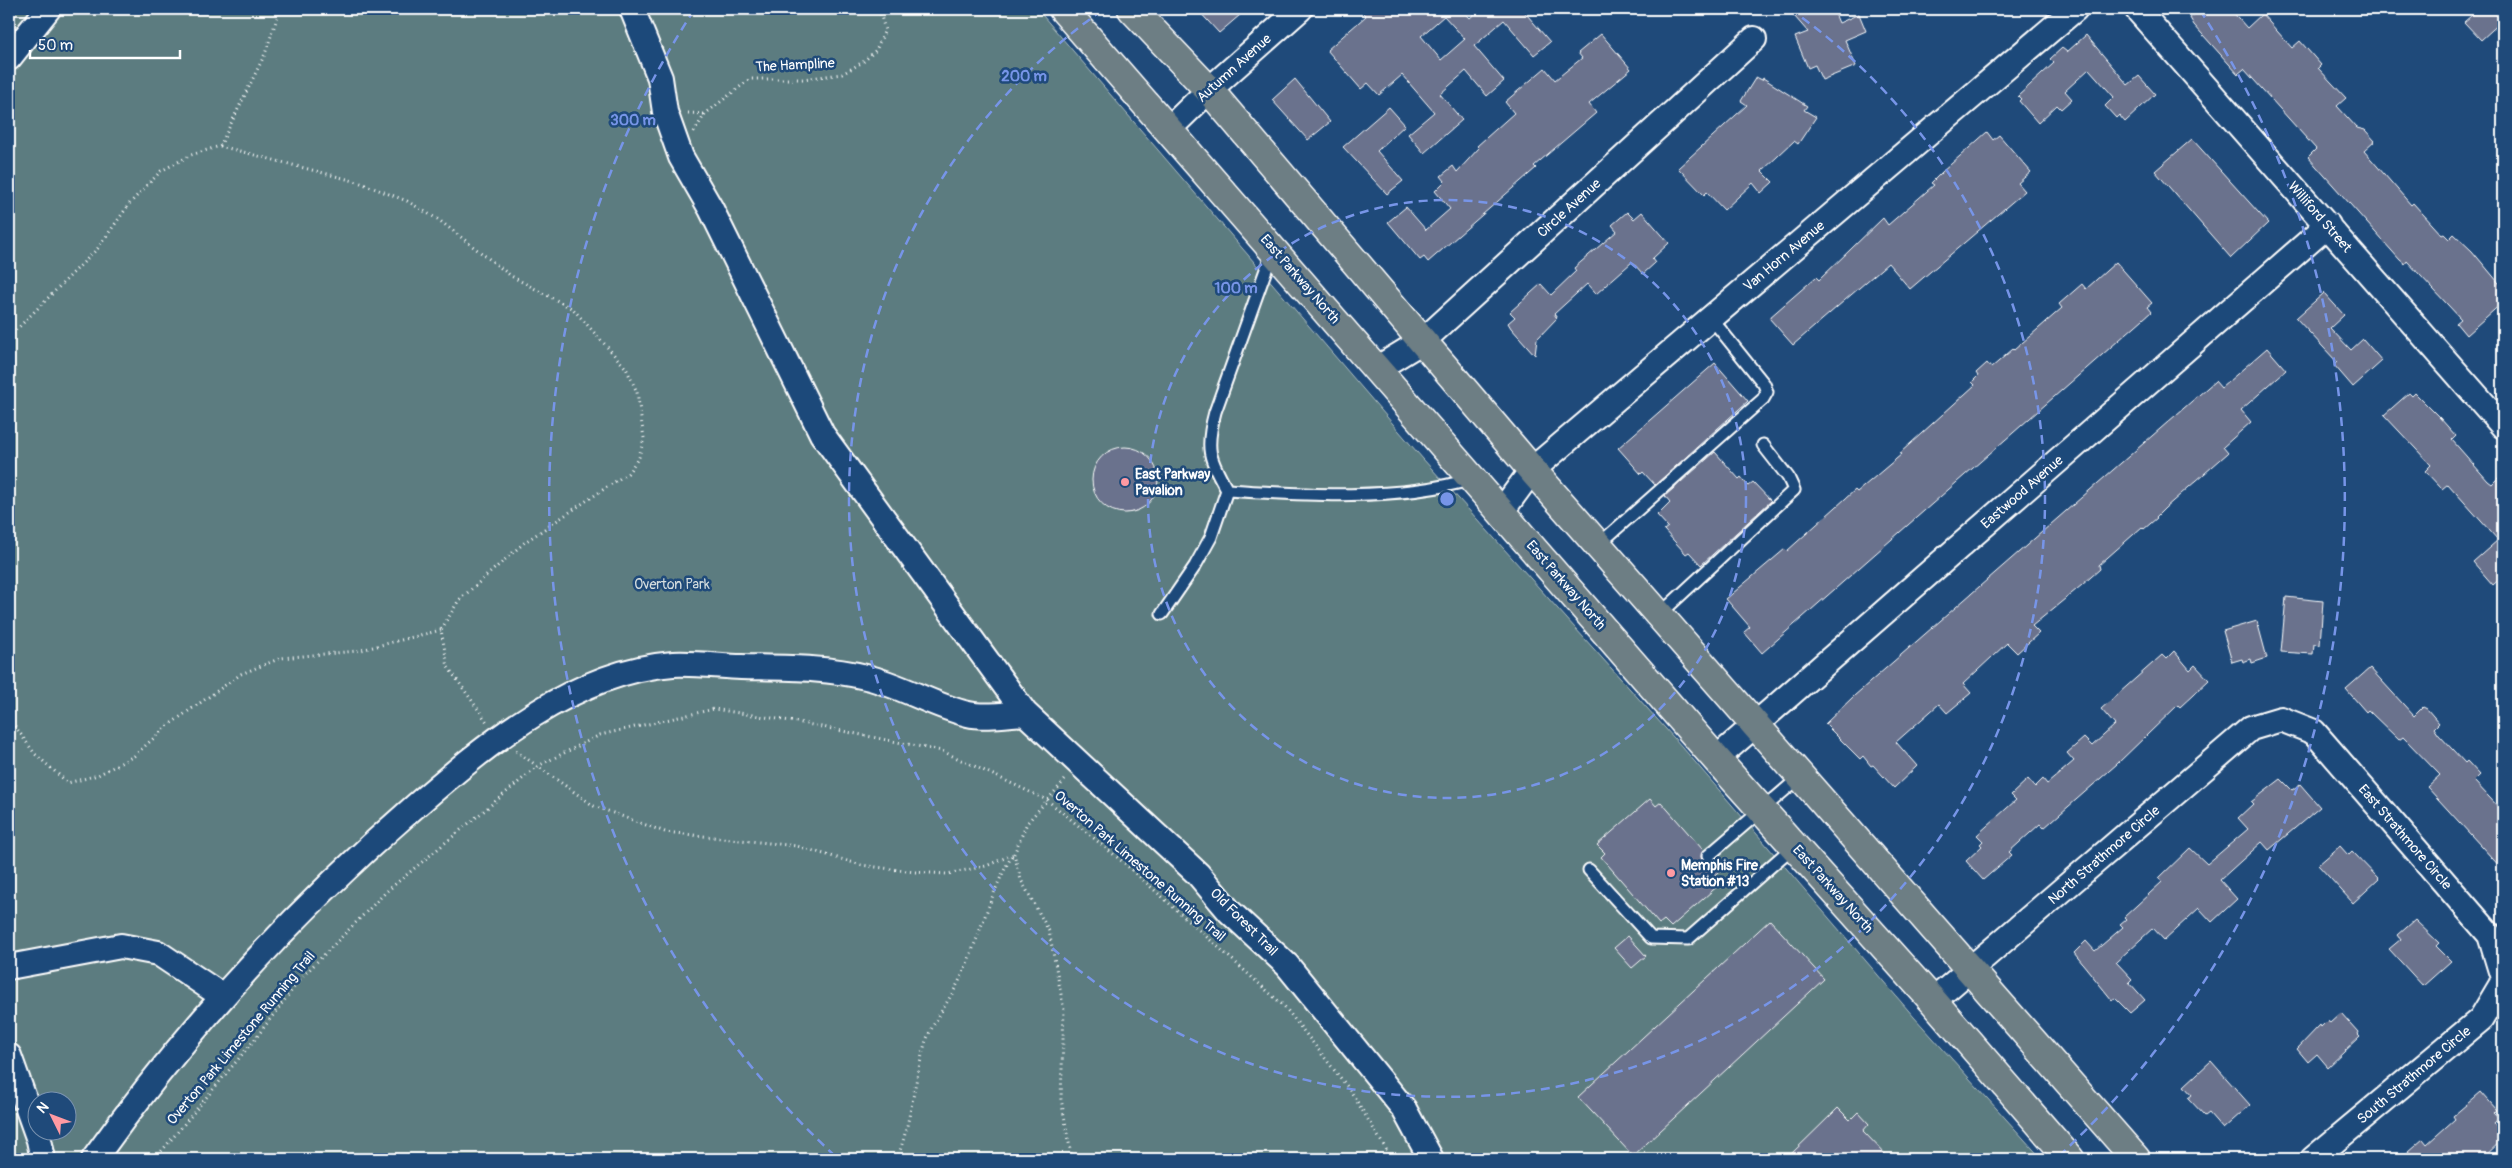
<svg xmlns="http://www.w3.org/2000/svg" width="2512" height="1168" font-family="Pangolin,sans-serif">
  <rect width="100%" height="100%" fill="#1f4a7a"/>
  <filter id="ink" filterUnits="userSpaceOnUse"><feTurbulence type="fractalNoise" baseFrequency=".02" numOctaves="2"/><feDisplacementMap in="SourceGraphic" scale="10" xChannelSelector="R" yChannelSelector="G"/><feConvolveMatrix kernelMatrix="1 2 1 2 8 2 1 2 1" color-interpolation-filters="sRGB"/></filter>
  <g filter="url(#ink)">
    <path fill="#5c7c80" stroke="#aebec0" fill-rule="evenodd" d="M9 9H1037L1423 459 1683 748 1914 1017 2042 1159H9ZM38 1100H68V1130H38Z"/>
    <path fill="#6a728d" stroke="#fff" fill-rule="evenodd" d="M1197 9H1247L1219 33Z
      M1359 9H1461L1470 18 1480 9H1522L1550 42 1534 55 1504 20 1474 46 1504 81 1487 96 1466 71 1440 94 1462 120 1424 153 1408 134 1434 112 1402 75 1379 95 1368 83 1361 89 1327 50 1366 16ZM1444 16 1465 39 1441 60 1421 36Z
      M1788 9H1833L1839 23 1859 14 1866 31 1845 40 1856 66 1822 80 1815 65 1808 68 1795 37 1808 32Z
      M2201 9H2230L2247 28 2262 14 2292 48 2300 41 2321 65 2318 68 2346 98 2337 106 2357 128 2365 130 2375 141 2364 151 2411 205 2413 203 2442 235 2444 234 2449 239 2454 234 2472 251 2503 288V302L2466 335 2456 323 2461 319 2407 261 2405 264 2400 260 2308 157 2316 149 2244 69 2238 74 2194 25 2190 18Z
      M2479 9H2503V20L2481 40 2464 22Z
      M1601 34 1631 69 1589 104 1596 113 1534 166 1536 168 1428 262 1424 257 1420 260 1388 222 1406 207 1426 230 1450 209 1435 191 1445 181 1441 176 1453 166 1457 172 1479 148 1477 146 1514 113 1505 102 1545 68 1555 80 1582 58 1578 53Z
      M2086 35 2128 85 2139 76 2155 94 2125 122 2119 115 2116 118 2105 106 2114 97 2089 69 2065 91 2072 99 2061 109 2057 105 2038 123 2019 101 2021 99 2018 96 2054 63 2050 59 2062 48 2067 52Z
      M1756 77 1762 80 1763 78 1807 106 1804 110 1816 117 1798 144 1794 141 1762 171 1773 182 1761 193 1753 183 1724 210 1707 192 1704 195 1678 168 1747 105 1741 101Z
      M1295 79 1330 122 1308 140 1272 100Z
      M1389 107 1405 125 1377 151 1403 181 1387 194 1343 147Z
      M1987 132 1993 140 1999 135 2031 172 2018 183 2025 191 1910 289 1888 263 1793 345 1769 318 1816 277 1819 280 1883 218 1888 225 1934 185 1931 183 1942 172Z
      M2192 139 2268 223 2231 258 2155 171Z
      M1627 212 1634 219 1642 212 1669 243 1652 259 1655 263 1643 274 1632 262 1596 294 1587 284 1554 314 1557 318 1537 339 1535 355 1511 328 1508 323 1515 317 1510 312 1541 284 1551 295 1576 271 1574 268 1617 231 1612 225Z
      M2116 262 2152 303 2147 307 2151 312 1762 653 1744 632 1750 627 1726 599 1785 549 1787 551 1855 490 1857 492 1902 454 1900 453 1975 385 1972 382 1978 376 1976 373 1987 363 1991 368 2013 349 2014 350 2062 308 2059 304 2082 284 2086 289Z
      M2324 293 2344 315 2330 328 2351 350 2363 339 2382 361 2353 387 2334 365 2337 362 2296 318Z
      M2267 348 2286 370 2241 410 2251 422 2223 447 2228 453 2165 508 2156 517 2157 518 2144 529 2142 527 2099 565 2100 569 2082 585 2032 626 2039 633 2017 653 2007 643 1963 684 1971 693 1947 713 1939 704 1896 742 1917 766 1894 788 1873 765 1871 766 1863 756 1860 759 1825 724 1854 696 2215 381 2221 388Z
      M1715 363 1748 401 1655 485 1643 472 1641 474 1618 448Z
      M2409 393 2412 396 2415 393 2440 418 2456 436 2452 440 2488 481 2492 484 2503 473V576L2493 585 2473 562 2498 540 2448 484 2442 489 2425 471 2431 465 2384 415Z
      M1092 480a33 33 0 1 1 66 0a33 33 0 1 1-66 0Z
      M1715 452 1739 479 1741 477 1748 486 1753 482 1771 501 1701 565 1689 552 1686 554 1664 530 1668 527 1657 515 1670 502 1665 496Z
      M2286 597 2323 601 2320 645 2314 644 2313 654 2281 652Z
      M2257 621 2267 658 2252 663 2251 659 2243 662 2242 659 2232 662 2223 631Z
      M2174 651 2190 670 2195 665 2209 680 2180 707 2178 705 2117 764 2044 828 2040 824 2009 852 2012 855 1983 880 1966 861 1982 846 1980 844 1983 841 1977 835 2016 800 2011 795 2028 779 2035 787 2043 779 2047 784 2074 761 2067 753 2084 738 2092 746 2115 725 2101 709 2162 655 2166 659Z
      M2370 668 2414 716 2423 707 2427 709 2439 723 2434 728 2439 735 2465 763 2467 761 2480 775 2474 781 2503 812V870L2427 787 2440 775 2403 737 2399 740 2368 710 2366 712 2346 689Z
      M2281 779 2292 790 2300 784 2320 807 2269 850 2262 842 2220 880 2237 899 2212 922 2199 908 2164 940 2153 928 2116 962 2132 979 2129 982 2145 1000 2130 1013 2115 998 2112 1000 2074 953 2086 941 2095 951 2123 927 2120 924 2126 919 2124 917 2162 882 2159 878 2190 848 2207 864 2248 829 2238 818 2253 804 2251 802Z
      M1650 799 1656 806 1661 802 1703 850 1701 857 1703 861 1709 863 1713 861 1721 870 1713 876 1720 884 1671 927 1664 920 1659 924 1601 857 1605 853 1597 845Z
      M2340 846 2348 855 2352 851 2379 879 2353 903 2318 865Z
      M1770 920 1824 979 1633 1156 1578 1097Z
      M2415 920 2439 943 2436 946 2451 961 2423 986 2389 949 2401 939 2398 935Z
      M1628 936 1646 956 1632 968 1614 948Z
      M2341 1013 2358 1032 2357 1034 2360 1037 2328 1067 2317 1054 2308 1062 2297 1049 2320 1025 2321 1027 2328 1020 2330 1023Z
      M2211 1061 2250 1105 2223 1129 2209 1113 2205 1116 2188 1098 2192 1095 2184 1086Z
      M2481 1092 2497 1110 2494 1113 2499 1118 2494 1123 2503 1133V1139L2482 1159H2400L2423 1139 2427 1144 2455 1119 2453 1116Z
      M1838 1108 1850 1120 1858 1112 1869 1124 1863 1131 1890 1159H1786Z"/>
    <g fill="none" stroke-linecap="round" stroke-linejoin="round">
      <g stroke="#fff" stroke-width="15">
        <path id="lane" d="M1273 250 1215 412C1205 449 1209 458 1227 490 1303 495 1399 501 1472 479
          M1598 545 1763 399 1767 392 1764 384 1711 318
          M1162 614 1195 566 1211 537 1227 490
          M1659 615 1794 490 1788 477 1763 445
          M1708 856 1801 776
          M1589 870 1651 938 1688 939 1794 846"/>
      </g>
      <g stroke="#fff" stroke-width="28">
        <path id="street" d="M632 9 660 78 665 112 681 157 711 209 822 434 1025 713 1198 874 1230 912 1287 965 1404 1109 1431 1159
          M2137 9 2503 426
          M9 58 48 9
          M1169 129 1209 90 1300 9
          M1378 368 1424 340 1754 39
          M1502 511 1532 470 2075 9
          M1716 759 2328 225
          M9 967 121 946 158 953 222 996
          M1933 1001 2251 728 2281 719 2314 732 2490 935 2503 978
          M9 1056 39 1140 43 1159
          M94 1159C187 1029 291 914 412 809 484 746 574 671 673 664 695 663 719 666 741 667 783 668 825 667 866 677 901 685 933 706 968 714 985 718 1008 714 1025 713
          M2313 1159 2481 1019 2503 982"/>
      </g>
      <g stroke="#fff" stroke-width="31">
        <path id="primary" d="M1063 9 1716 759 1933 1001 2070 1159
          M1132 9 1209 90 1532 470 2136 1159"/>
      </g>
      <path stroke="#fff" stroke-width="3" stroke-dasharray="1 4" stroke-linecap="butt" d="M688 113 705 114
        M694 132 705 114 750 79H802L842 74 863 62 876 50 885 30 879 9
        M220 146 265 54 280 9
        M9 337 98 248 130 203 161 171 191 155 220 146 358 182 407 201 439 220 511 276 573 309 626 368 637 392 644 438 639 457 628 473 525 542 459 600 441 630 448 667 487 722
        M9 718 35 754 68 783 98 775 134 756 166 727 241 674 281 658 357 651 441 630
        M516 751 594 806 665 832 797 846 861 865 914 872 947 874 986 866 1014 854
        M1065 780 1027 823 1014 854 1021 880 1049 931 1064 1010 1061 1099 1072 1159
        M155 1159 255 1039 302 977 387 891 538 766 600 735 714 709 797 722 942 751 1047 800 1123 862 1284 1006 1350 1090 1392 1159
        M897 1159C911 1122 914 1082 925 1044 930 1026 952 997 961 977 980 936 990 893 1013 854"/>
      <use href="#lane" stroke="#1f4a7a" stroke-width="11"/>
      <use href="#street" stroke="#1f4a7a" stroke-width="24"/>
      <use href="#primary" stroke="#6d7e84" stroke-width="28"/>
    </g>
  </g>
  <g fill="none" stroke="#7795e8" stroke-width="2.5" stroke-dasharray="9 6">
    <circle cx="1447" cy="499" r="299"/>
    <path d="M1790 9A598 598 0 1 1 1104 9"/>
    <path d="M835 1156A898 898 0 0 1 694 10M2200 10A898 898 0 0 1 2059 1156"/>
  </g>
  <g fill="#ff9aa2" stroke="#1f4a7a" stroke-width="2">
    <circle cx="1125" cy="482" r="5"/>
    <circle cx="1671" cy="873" r="5"/>
  </g>
  <g text-anchor="middle" dominant-baseline="central" stroke-width="5" stroke-linejoin="round" paint-order="stroke">
    <g font-size="14" fill="#fff" stroke="#1f4a7a">
      <text transform="translate(795 65) rotate(-3)">The Hampline</text>
      <text transform="translate(1234 68) rotate(-42)">Autumn Avenue</text>
      <text transform="translate(1569 208) rotate(-42)">Circle Avenue</text>
      <text transform="translate(2320 217) rotate(49)">Williford Street</text>
      <text transform="translate(1784 256) rotate(-40)">Van Horn Avenue</text>
      <text transform="translate(1300 279) rotate(49)">East Parkway North</text>
      <text transform="translate(2022 492) rotate(-41)">Eastwood Avenue</text>
      <text transform="translate(1566 585) rotate(49)">East Parkway North</text>
      <text transform="translate(2405 837) rotate(49)">East Strathmore Circle</text>
      <text transform="translate(2104 855) rotate(-41)">North Strathmore Circle</text>
      <text transform="translate(1140 866) rotate(41)">Overton Park Limestone Running Trail</text>
      <text transform="translate(1833 889) rotate(48)">East Parkway North</text>
      <text transform="translate(1244 922) rotate(45)">Old Forest Trail</text>
      <text transform="translate(241 1038) rotate(-50)">Overton Park Limestone Running Trail</text>
      <text transform="translate(2414 1075) rotate(-40)">South Strathmore Circle</text>
    </g>
    <g font-size="14" font-weight="bold" fill="#fff" stroke="#1f4a7a" text-anchor="start">
      <text x="1135" y="474">East Parkway<tspan x="1135" dy="16">Pavalion</tspan></text>
      <text x="1681" y="865">Memphis Fire<tspan x="1681" dy="16">Station #13</tspan></text>
    </g>
    <g font-size="14" fill="#d6dedf" stroke="#1f4a7a">
      <text x="672" y="584">Overton Park</text>
    </g>
  </g>
  <circle cx="1447" cy="499" r="8" fill="#7795e8" stroke="#1f4a7a" stroke-width="2.5"/>
  <g font-size="15" text-anchor="middle" font-weight="bold" fill="#7795e8" stroke="#1f4a7a" stroke-width="5" stroke-linejoin="round" paint-order="stroke">
    <text x="1024" y="81">200 m</text>
    <text x="633" y="125">300 m</text>
    <text x="1236" y="293">100 m</text>
  </g>
  <rect width="2512" height="1168" fill="none" stroke="#1f4a7a" stroke-width="30"/>
  <rect x="15" y="15" width="2482" height="1138" fill="none" stroke="#fff" stroke-width="2" filter="url(#ink)"/>
  <g transform="translate(52 1116) rotate(312)"><circle r="24" fill="#1f4a7a" stroke="#7992af"/>
  <path d="M0-4L9 19L0 12L-9 19Z" fill="#ff9aa2"/>
  <text y="-8" font-size="14" font-weight="bold" text-anchor="middle" fill="#ffffff">N</text>
  </g>
  <path d="M30 50v8h150v-8" fill="none" stroke="#ffffff" stroke-width="2.5"/>
  <text x="38" y="50" font-size="15" fill="#ffffff" stroke="#1f4a7a" stroke-width="4" paint-order="stroke">50 m</text>
</svg>
